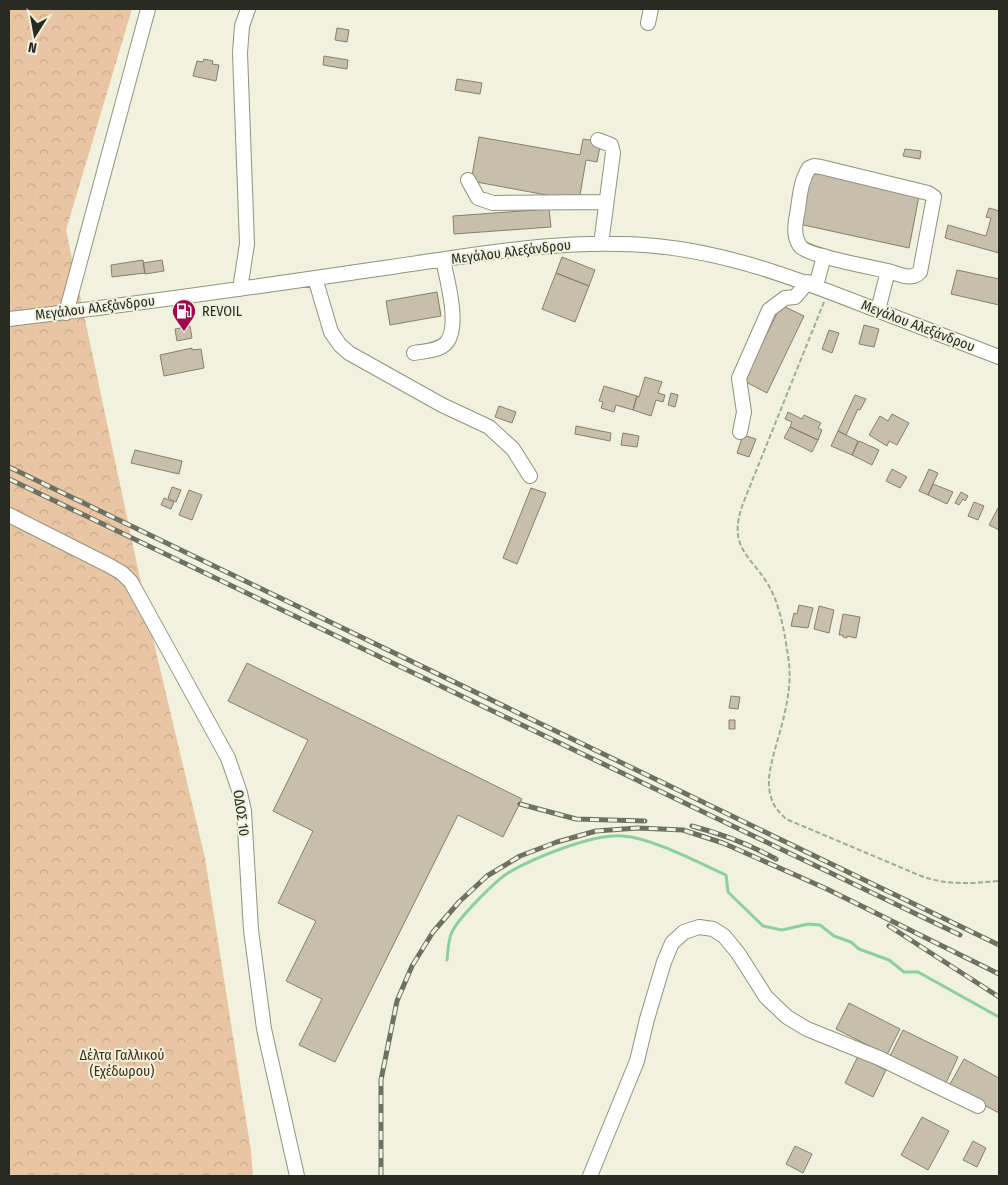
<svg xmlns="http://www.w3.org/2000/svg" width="1008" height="1185" font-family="'Fira Sans Condensed',sans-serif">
  <defs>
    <pattern id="park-crowns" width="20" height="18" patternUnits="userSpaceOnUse" patternTransform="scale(1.25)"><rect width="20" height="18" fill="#e8c5a3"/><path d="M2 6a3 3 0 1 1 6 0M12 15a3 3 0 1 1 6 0" fill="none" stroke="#c7a98c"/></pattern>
  </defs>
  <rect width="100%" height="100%" fill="#f0f2dd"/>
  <path fill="url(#park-crowns)" d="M9 9H132L66 230 152 635 205 858 251 1151 253 1176H9Z"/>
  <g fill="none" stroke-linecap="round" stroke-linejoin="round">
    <path stroke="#8dcfa1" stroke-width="3" d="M447 960C448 951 448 938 453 930 460 917 495 881 508 873 533 858 594 833 623 836 652 838 699 863 726 875L728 892 763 926 782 930 808 924 820 925 834 936 851 942 859 949 889 960 904 972H918L999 1017"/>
  </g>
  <path fill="#c7bfac" stroke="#867f6d" d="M337 28 349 30 347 42 335 40Z
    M324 56 348 60 347 69 323 65Z
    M204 59 213 61 212 64 219 65 216 81 193 76 197 61 203 62Z
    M457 79 482 83 480 94 455 90Z
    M479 137 580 155 583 139 601 142 597 162 586 160 579 201 471 181Z
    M905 149 921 151 920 159 903 156Z
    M810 169 920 191 909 248 799 224Z
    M989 208 999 211V253L945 238 948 225 986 236 991 218 986 217Z
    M549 209 551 227 454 234 453 216Z
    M562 257 595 270 589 286 556 273Z
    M143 260 145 273 112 277 111 265Z
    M162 260 164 271 145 274 143 263Z
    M957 270 999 279V305L951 294Z
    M556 273 589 286 575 322 542 309Z
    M437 292 441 316 390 325 386 301Z
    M781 305 804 316 767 393 744 381Z
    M864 325 879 329 874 347 859 344Z
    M190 326 192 338 177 341 175 329Z
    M829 330 839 333 832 353 822 349Z
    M192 348V350L201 349 204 368 164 376 160 355Z
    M645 377 662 382 658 393 665 395 663 402 656 400 651 416 633 410 637 396 639 397Z
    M604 386 637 396 633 410 616 405 614 412 601 408 603 402 599 401Z
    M671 393 678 395 675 407 668 405Z
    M855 395 866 399 860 410 858 409 846 435 838 431Z
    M499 406 516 412 512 423 495 417Z
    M788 412 802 419 804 415 821 423 818 428 822 430 818 440 790 427 792 422 785 419Z
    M892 414 909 423 897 445 889 441 887 446 869 435 880 416 888 421Z
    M576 426 611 433 610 441 575 434Z
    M790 427 818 440 812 452 784 438Z
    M838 431 858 441 852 455 831 446Z
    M623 433 639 436 637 447 621 445Z
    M743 435 756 439 749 457 737 453Z
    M859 441 879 450 872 465 852 455Z
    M135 450 182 461 179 474 131 463Z
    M892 469 907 477 900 488 886 481Z
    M929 469 938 473 928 495 919 491Z
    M933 484 953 492 947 504 928 495Z
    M172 487 181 490 176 502 168 498Z
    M531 488 546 493 517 564 503 558Z
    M189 490 202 495 192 520 179 515Z
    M961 492 968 496 965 501 963 499 959 505 955 503Z
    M164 498 174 502 171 509 161 505Z
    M974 502 984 506 978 520 968 516Z
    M998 508 999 509V530L989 525Z
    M799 605 813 608 808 628 791 626 794 613 797 614Z
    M819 606 834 610 829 633 814 629Z
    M843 614 860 617 856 638 847 636V638L843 637V635H839Z
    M247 663 522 799 503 837 458 815 335 1062 299 1045 322 999 286 981 316 921 278 903 313 831 273 811 308 740 228 701Z
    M731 696 740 697 738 709 729 708Z
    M729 720H735V729H729Z
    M849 1003 900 1029 887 1055 836 1029Z
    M903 1030 958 1057 946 1083 890 1056Z
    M858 1056 886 1070 873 1097 845 1083Z
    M964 1059 999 1078V1113L949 1086Z
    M922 1117 949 1131 928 1170 901 1155Z
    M973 1141 986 1148 977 1167 963 1160Z
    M795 1146 812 1154 803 1173 786 1164Z"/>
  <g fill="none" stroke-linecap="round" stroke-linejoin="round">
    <g stroke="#91927f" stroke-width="16">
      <path id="minor" d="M648 23 651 9
        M598 140 611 145 613 153 601 244
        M468 180 478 198 493 203 606 202
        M315 278 331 332 340 345 349 353 442 405 489 427 513 449 530 476
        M816 286 824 256
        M240 289 247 244 240 53 242 26 248 9
        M878 310 888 271C898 274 912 281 920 272L934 197 928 193 821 167 814 166 809 168C801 181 800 194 798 209 796 221 792 234 800 246 805 255 874 268 888 271
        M66 313 148 9
        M9 319C132 305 255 287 377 269 470 256 563 237 656 246 728 253 795 278 861 304 907 322 953 339 999 357
        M414 353C425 351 440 351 447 342 460 325 447 279 443 260
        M740 432 744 412 739 378 769 310 785 298 795 297 808 282
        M9 515 110 566 122 573 131 582 228 758 240 793 244 811 251 930 264 1029 297 1176
        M590 1176 637 1061 647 1019 664 962 672 943 684 932 699 927 713 929 724 936 738 953 766 997 787 1017 807 1029 879 1058 978 1106"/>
    </g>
    <path stroke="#a6a897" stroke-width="2" stroke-dasharray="5 2.5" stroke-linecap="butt" d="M824 302 744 501C724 553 756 555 774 596 782 616 786 641 789 663 792 692 783 721 775 749 771 765 766 781 771 797 773 806 779 812 786 819L921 876C950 886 970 883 999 881"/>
    <use href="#minor" stroke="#fff" stroke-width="14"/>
    <g stroke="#6f7064" stroke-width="5">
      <path id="rail" d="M9 467 999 945
        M9 479 960 935
        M520 804 576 819 645 821
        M692 826C722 834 749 844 776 859
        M889 926 999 997
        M381 1176V1080L397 1001 412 966 433 932 459 902 487 876 520 856 557 842 596 831 638 828 683 830 723 843 827 889 999 974"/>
    </g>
    <use href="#rail" stroke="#f0f2dd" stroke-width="3" stroke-dasharray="9" stroke-linecap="butt"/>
  </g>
  <defs>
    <g id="fuel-pin" transform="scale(1.25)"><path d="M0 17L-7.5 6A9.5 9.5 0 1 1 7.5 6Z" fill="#a0094f" stroke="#f0f2dd"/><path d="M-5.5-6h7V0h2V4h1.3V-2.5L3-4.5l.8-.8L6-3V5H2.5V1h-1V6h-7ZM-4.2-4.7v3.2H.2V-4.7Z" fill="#fff"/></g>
  </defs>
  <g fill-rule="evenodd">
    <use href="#fuel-pin" x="184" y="311"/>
  </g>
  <g text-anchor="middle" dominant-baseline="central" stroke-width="4" stroke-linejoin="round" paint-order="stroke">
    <g font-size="14" fill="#292a22" stroke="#f0f2dd">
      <text transform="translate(511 252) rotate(-7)">Μεγάλου Αλεξάνδρου</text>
      <text transform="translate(95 308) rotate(-7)">Μεγάλου Αλεξάνδρου</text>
      <text transform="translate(918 326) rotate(21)">Μεγάλου Αλεξάνδρου</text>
      <text transform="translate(241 813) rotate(82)">ΟΔΟΣ 10</text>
    </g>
    <g font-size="14" fill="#292a22" stroke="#f0f2dd" text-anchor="start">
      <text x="202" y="311">REVOIL</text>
    </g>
    <g font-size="14" fill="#422c14" stroke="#f0f2dd">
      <text x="122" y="1055">Δέλτα Γαλλικού<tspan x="122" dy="16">(Εχέδωρου)</tspan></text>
    </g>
  </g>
  <rect width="1008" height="1185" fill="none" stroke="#292a22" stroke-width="20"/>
  <g transform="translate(35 35) rotate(191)" stroke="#f0f2dd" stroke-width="4" paint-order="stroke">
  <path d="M0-4L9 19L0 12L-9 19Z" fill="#292a22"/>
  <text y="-8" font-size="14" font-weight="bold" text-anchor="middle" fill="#292a22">N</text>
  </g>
</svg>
